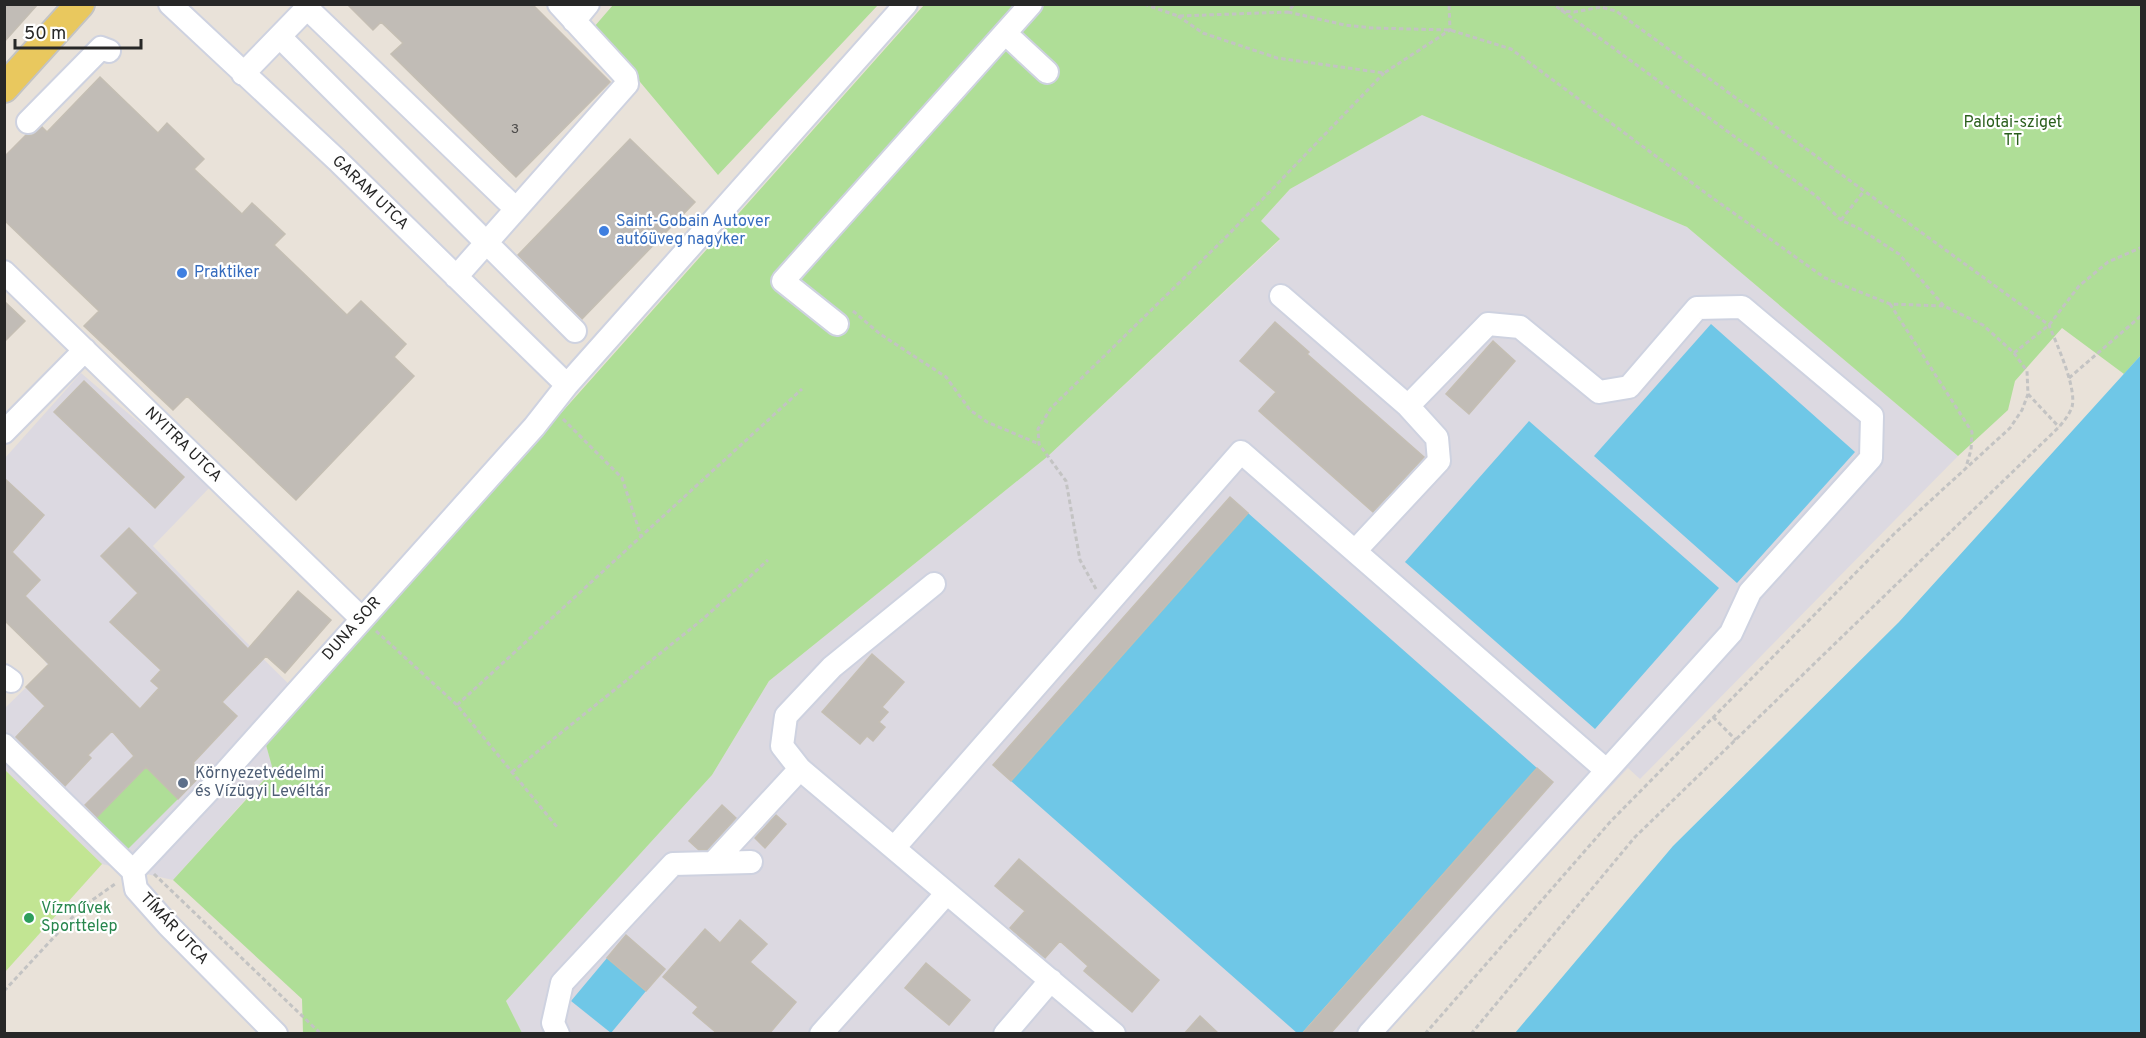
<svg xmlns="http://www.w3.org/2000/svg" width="2146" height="1038" font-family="Overpass,sans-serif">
  <rect width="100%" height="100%" fill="#e9e2d9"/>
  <path fill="#dcd9e1" d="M1422 115 1687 227 1958 456 1640 779 1628 768 1413 1000 1385 1033 522 1034 506 1001 712 775 769 681 1047 457 1280 240 1261 221 1290 189Z
    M81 373 212 485 153 546 243 639 306 701 266 745 273 769 173 880 102 864 5 770 4 709 48 666 42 657 5 620V458Z"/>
  <path fill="#afde97" d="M613 5H878L718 175 594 27Z
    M924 5H2141V355L2124 374 2062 328 2015 381 2008 410 1958 456 1687 227 1422 115 1290 189 1261 221 1280 239 1047 457 769 681 712 775 506 1001 522 1033H303L302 999 173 880 273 770 266 745Z
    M146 767 178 799 126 851 94 820Z"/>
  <path fill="#c2e593" d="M5 770 102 864 5 972H4Z"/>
  <path fill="#6fc7e7" d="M1711 324 1855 452 1737 583 1594 456Z
    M2141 355V1033H1515L1673 846 1899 622Z
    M1529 421 1719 588 1595 729 1405 562Z
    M1248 513 1537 768 1302 1033H1297L1011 781Z
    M607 958 646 991 611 1033 571 1001Z"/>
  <path fill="#c1bcb6" stroke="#c4beb3" stroke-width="1.5" d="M4 4H38L4 42Z
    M347 4H532L610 82 516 177 391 54 403 43 381 22 373 30Z
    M100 77 158 133 167 123 204 159 194 169 242 214 252 203 285 234 274 245 347 315 361 301 406 344 394 357 414 376 296 500 187 396 173 410 84 326 99 311 4 220V157L26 135H32L42 127 47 132Z
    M630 139 695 202 582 319 518 255Z
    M4 301 25 321 4 342Z
    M1275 322 1309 352 1307 354 1424 457 1373 512 1259 411 1276 392 1240 361Z
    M1493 341 1515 361 1469 414 1446 394Z
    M84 381 184 477 155 508 54 412Z
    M4 478 44 515 12 552 40 580 25 596 140 709 159 688 151 681 161 670 110 622 138 593 101 556 129 528 248 649 298 591 331 620 285 673 266 656 222 702 237 716 193 763 203 773 178 799 146 767 97 817 85 805 134 756 112 731 88 755 91 758 65 786 16 737 45 706 26 687 49 664 4 620Z
    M1230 497 1248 513 1011 781 993 765Z
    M872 654 904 682 882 707 888 712 879 722 885 727 873 741 867 736 860 744 822 712Z
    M1537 768 1553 782 1330 1034H1302Z
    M722 805 736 818 707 850H699L689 841Z
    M776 815 786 824 765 848 755 838Z
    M1019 859 1159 980 1132 1012 1084 971 1088 966 1060 941 1045 958 1010 928 1025 911 995 886Z
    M740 920 767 944 750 962 796 1002 769 1034H718L693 1013 698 1007 663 977 705 929 720 943Z
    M626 935 665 969 646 991 607 958Z
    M926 963 970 1000 949 1025 905 988Z
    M1200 1016 1219 1034H1184Z"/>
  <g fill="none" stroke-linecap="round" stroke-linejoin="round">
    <g stroke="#ced2e0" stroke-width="26">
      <path id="minor" d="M170 4 337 160 567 385
        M574 21 588 4
        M1005 33 1047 72
        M280 37 575 331
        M243 74 307 8 516 209
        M28 122 101 48 109 51
        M4 272 361 618
        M456 277 627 84 626 77 559 4
        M1281 296 1408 406 1437 438 1439 461 1355 551
        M837 324 783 281 1031 4
        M4 432 85 350
        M934 584 832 667 786 716 782 746 800 769 1114 1034
        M4 676 11 681
        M4 745 133 871 136 889 168 925 276 1034
        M894 848 1241 452 1606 770
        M714 862 800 769
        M133 871 214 785 534 427 567 385 906 4
        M558 1034 553 1023 562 983 673 864 751 862
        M821 1034 947 893
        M1005 1034 1051 980
        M1369 1034 1731 633 1750 592 1871 458 1872 416 1742 307 1697 308 1629 387 1599 392 1520 327 1488 324 1408 406"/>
    </g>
    <g stroke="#c3c3c3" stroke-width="32">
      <path id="major" d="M4 88 80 4"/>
    </g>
    <path stroke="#c3c3c3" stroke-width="3" stroke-dasharray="4.5 3" stroke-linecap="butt" d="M1144 4 1178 16 1288 12 1294 4
      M1288 12 1345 25 1372 28 1450 30 1511 49 1707 194 1825 278 1890 304 1944 306
      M1178 16 1203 33 1277 58 1384 73 1450 30 1449 4
      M1841 220 1864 191
      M1890 304 1972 432 1971 450 1966 467
      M853 311 880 334 946 377 970 410 987 422 1039 444
      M2014 353 2049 325 2079 286 2108 262 2142 247
      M2069 378 2142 315
      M2028 394 2059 427
      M563 419 622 478 641 536
      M1096 589 1080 560 1066 481 1039 444 1038 429 1051 408 1228 235 1384 73
      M376 631 457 705 557 827
      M457 705 802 389
      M1713 717 1736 740
      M512 772 703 619 768 560
      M154 874 321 1034
      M4 991 81 908 115 884
      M1425 1034 1611 821 1894 534 2010 428 2022 410 2028 394 2027 371 2014 353 1983 325 1944 306 1899 254 1860 229 1841 220 1816 196 1553 4
      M1471 1034 1635 837 2059 427C2064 421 2069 415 2072 407 2077 388 2057 345 2049 325L1616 11 1601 7 1574 12 1562 11V4"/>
    <use href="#minor" stroke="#fff" stroke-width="22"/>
    <use href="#major" stroke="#e9c85e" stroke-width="28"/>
  </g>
  <g fill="#3f7fe0" stroke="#fff" stroke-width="2">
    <circle cx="604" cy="231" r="6"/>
    <circle cx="182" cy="273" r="6"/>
  </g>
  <circle fill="#5c6f8a" stroke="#fff" stroke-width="2" cx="183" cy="783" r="6"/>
  <circle fill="#2e9e5b" stroke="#fff" stroke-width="2" cx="29" cy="918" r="6"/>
  <g text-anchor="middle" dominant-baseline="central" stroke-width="4.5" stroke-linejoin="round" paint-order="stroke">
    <g font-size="14" fill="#4e4c4b">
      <text x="515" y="129">3</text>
    </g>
    <g font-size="16" fill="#2a5f1c" stroke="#fff">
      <text x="2013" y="123">Palotai-sziget<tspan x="2013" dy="18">TT</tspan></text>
    </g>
    <g font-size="16" fill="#272727" stroke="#fff">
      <text transform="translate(370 193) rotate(44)">GARAM UTCA</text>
      <text transform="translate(183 445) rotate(44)">NYITRA UTCA</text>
      <text transform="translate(352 629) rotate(-48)">DUNA SOR</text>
      <text transform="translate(174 929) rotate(47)">TÍMÁR UTCA</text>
    </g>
    <g font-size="16" fill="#366cbe" stroke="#fff" text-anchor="start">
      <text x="616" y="222">Saint-Gobain Autover<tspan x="616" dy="18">autóüveg nagyker</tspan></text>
      <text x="194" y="273">Praktiker</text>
    </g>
    <g font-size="16" fill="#4e5e75" stroke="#fff" text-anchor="start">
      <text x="195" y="774">Környezetvédelmi<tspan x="195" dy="18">és Vízügyi Levéltár</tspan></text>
    </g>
    <g font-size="16" fill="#27864d" stroke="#fff" text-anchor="start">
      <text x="41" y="909">Vízművek<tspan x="41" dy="18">Sporttelep</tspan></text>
    </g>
  </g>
  <rect width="2146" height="1038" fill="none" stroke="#272727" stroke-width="12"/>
  <path d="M15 39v9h126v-9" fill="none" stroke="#272727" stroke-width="3"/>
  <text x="24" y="39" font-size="18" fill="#272727" stroke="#ffffff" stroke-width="4.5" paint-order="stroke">50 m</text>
</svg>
